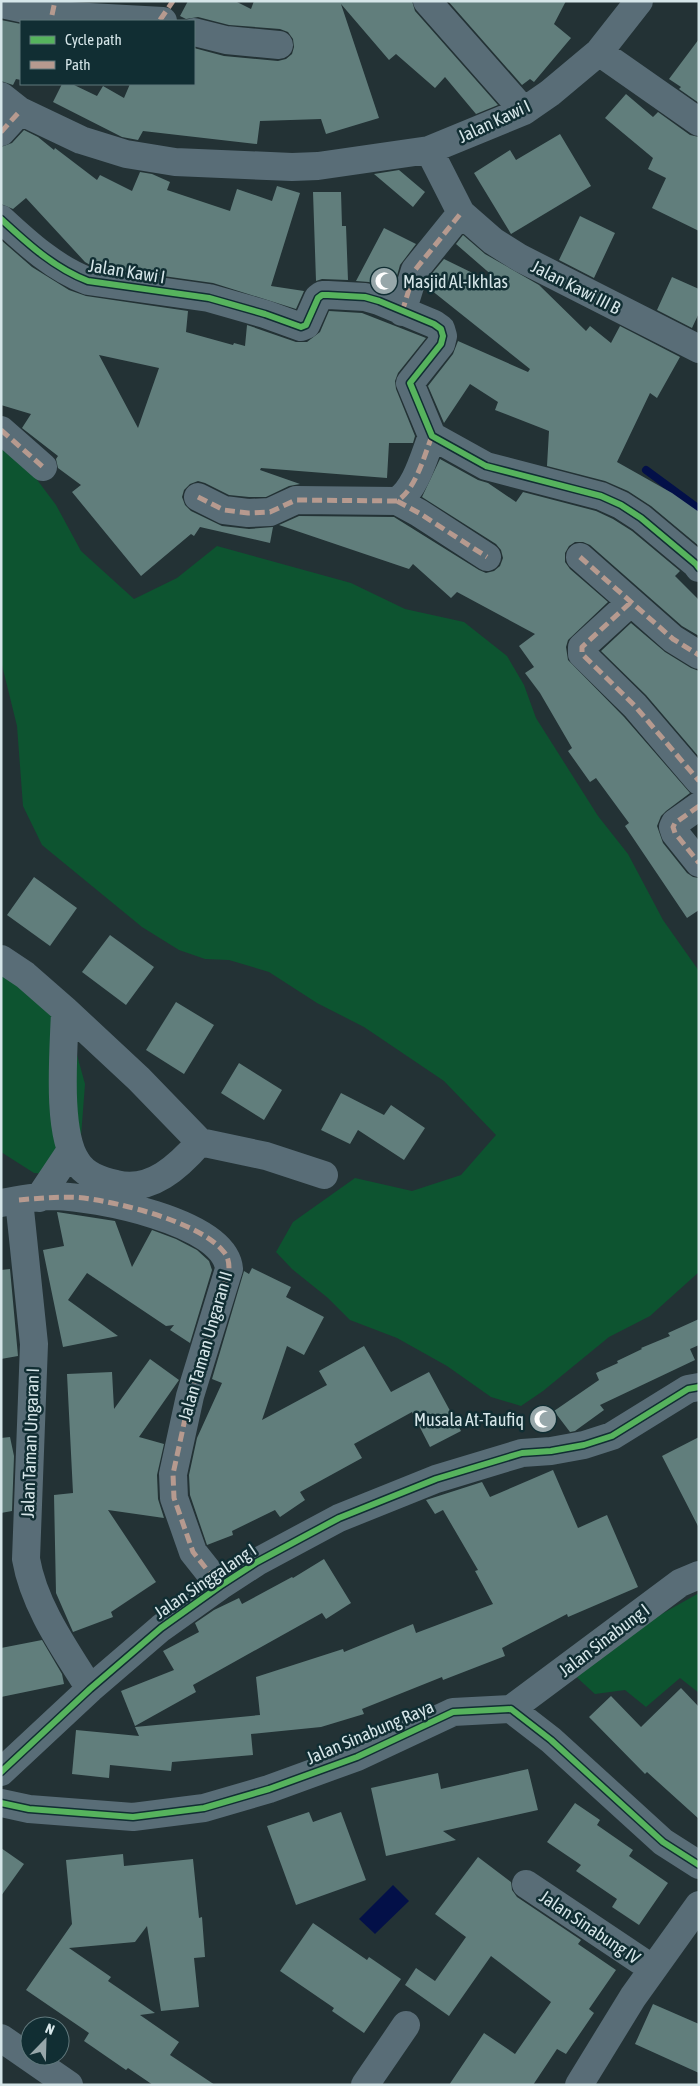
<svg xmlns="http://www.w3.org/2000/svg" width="700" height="2086" font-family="'Asap Condensed',sans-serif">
  <rect width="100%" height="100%" fill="#233235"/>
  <path fill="#0d5430" d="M1 443 29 469 56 505 81 551 134 599 177 578 217 546 351 583 405 609 464 622 507 656 524 685 536 718 598 816 628 854 663 920 699 971V1272L650 1316 609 1337 543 1391 521 1406 491 1397 447 1366 397 1338 350 1320 328 1298 292 1269 276 1252 293 1222 355 1178 412 1191 461 1175 496 1135 444 1081 364 1027 317 1003 269 972 229 960 205 959 179 950 142 927 42 845 23 806 17 726 1 661Z
    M1 969 69 1026 85 1084 78 1176 34 1173 1 1152Z
    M699 1593V1693L680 1678 646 1707 625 1690 595 1694 572 1673 612 1642Z"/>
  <path fill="#031048" d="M393 1885 409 1901 375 1934 359 1919Z"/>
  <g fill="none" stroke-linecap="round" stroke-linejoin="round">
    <path stroke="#031048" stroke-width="8" d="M646 470 699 509"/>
  </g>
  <path fill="#617e7c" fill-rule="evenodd" d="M188 1H235L251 9 254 1H412L415 11 498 105 476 114 445 77 435 88 396 54 389 60 341 4 379 118 326 134 321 119 260 121 257 144 143 131 138 140 122 137 53 102 62 84H72L97 96 103 86 124 98 130 84H194V48L224 56 278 61 286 59 292 54 294 47 293 39 288 32 280 29 229 25 198 17 186 19 180 16Z
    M448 1H566L554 24 571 38 534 82 530 79 522 85Z
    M1 20 21 24V80L16 79 13 85 1 81Z
    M699 39V103L679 89 681 87 669 79Z
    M626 94 653 117 658 112 690 135 699 137V231L652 208 666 178 648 169 653 158 605 118Z
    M24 130 38 137 54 150 55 148 97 180 100 175 132 191 140 172 152 174 170 182 167 190 230 211 237 189 272 201 277 186 300 193 271 286 304 291 296 309 213 283 92 266 85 262 26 198 13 209 1 204V147L12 143Z
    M560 134 591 186 511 234 474 173 510 150 516 160Z
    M399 170 425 192 413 207 374 174Z
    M313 192H341L342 226H346L348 280 322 279 316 281Z
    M580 216 615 233 594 278 559 260Z
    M384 228 416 244 400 265 393 290 369 282 356 281Z
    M463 235 485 254 539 285 586 331 590 326 611 343 620 326 680 357 657 398 650 393 617 462 672 493 699 512V546L651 506 628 491 605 481 547 466 549 431 495 410 498 402 470 384 444 423 428 386 453 354 458 341 528 372 530 369 426 286 429 277 444 259 491 282 494 277 456 244Z
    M1 240 32 267 69 290 86 296 188 311 186 332 233 345 234 343 245 346 247 325 296 342H307L320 332 329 311 362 313 426 338 398 373 395 381 396 389 415 436 413 443H389L387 478 261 468 260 470 300 484 289 486 266 497H249L229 495 205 483 198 481 190 484 184 490 182 497 185 505 191 511 222 526 249 529 273 527 270 543 200 527 194 536 191 534 141 576 72 492 81 485 58 468 56 459 58 456 22 428 31 414 1 405ZM99 355 159 368 138 428Z
    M672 277 699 289V313L692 328 657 310Z
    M440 459 478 480 488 483 516 502 523 492 596 511 613 519 632 531 680 571 675 576 699 600V636L682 626 590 545 583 542H575L569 546 565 553V562L570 569 608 602 568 640 566 647 568 660 624 717 690 793 666 811 661 816 657 826 663 843 687 873 693 877 699 878V910L687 918 625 826 629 823 596 778 590 782 568 751 572 748 540 693 525 673 534 667 519 646 535 634 457 592 451 598 413 564 409 569 279 525 299 516 394 517 479 570 486 573 494 571 500 566 503 558 501 550 496 544 422 497Z
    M631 623 665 652 691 668 699 671V757L646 695 601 651Z
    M34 877 77 908 50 946 7 915Z
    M110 935 154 967 126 1005 82 972Z
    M176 1002 214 1025 184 1074 146 1050Z
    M239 1063 282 1090 264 1120 221 1093Z
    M341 1093 384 1115 391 1105 425 1128 404 1160 358 1130 350 1144 321 1130Z
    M57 1212 115 1221 132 1267 152 1230 176 1239 197 1250 209 1261 212 1270 190 1343 170 1330 174 1325 166 1326 87 1273 68 1300 118 1336 63 1347 43 1250 64 1246Z
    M252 1268 291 1287 286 1297 324 1317 304 1355 287 1346 262 1420 327 1385 319 1371 364 1346 391 1392 429 1372 461 1431 430 1447 412 1412 354 1444 362 1458 300 1492 305 1500 280 1517 275 1510 232 1531 233 1535 207 1545 190 1495 189 1475 197 1438 222 1383 212 1379 244 1271 249 1274Z
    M10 1269 18 1356 1 1359V1270Z
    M699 1319V1345L690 1349 695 1360 600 1405 604 1410 575 1431 570 1432 554 1411 599 1380 596 1373 618 1363 617 1361 642 1349 641 1348 670 1336 668 1333Z
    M150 1359 179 1380 139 1437 164 1444 157 1475 158 1499 164 1518 108 1510 156 1582 111 1612 113 1617 73 1632 56 1593 54 1495 73 1493 67 1374 112 1372 114 1409Z
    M10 1437 14 1456 12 1511 1 1513V1438Z
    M699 1437V1528L662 1456Z
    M553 1470 578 1528 607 1515 638 1587 568 1617 567 1614 502 1648 505 1656 443 1680 442 1677 362 1709 364 1714 321 1727 251 1734 253 1755 172 1762 171 1771 110 1765 109 1778 72 1774 76 1730 139 1736 135 1727 260 1715 256 1677 343 1649 344 1652 413 1624 416 1633 493 1604 475 1571 478 1570 443 1510 435 1514 426 1500 482 1482 490 1497Z
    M324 1559 351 1603 326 1619 322 1613 193 1685 196 1692 135 1726 121 1691 174 1670 163 1651 199 1632 195 1623 214 1610 239 1598 242 1604 292 1577 293 1578Z
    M42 1640 62 1674 64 1684 1 1697V1648Z
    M681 1688 699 1707V1819L647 1772 645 1774 589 1717 611 1696 641 1727Z
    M528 1769 538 1810 443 1831 456 1840 386 1856 371 1788 438 1773 441 1789Z
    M575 1803 600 1820 597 1825 633 1850 629 1856 668 1883 639 1925 612 1907 617 1899 576 1871 581 1865 547 1842Z
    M309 1812 313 1822 341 1812 366 1880 296 1905 267 1826Z
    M1 1848 24 1864 1 1896Z
    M123 1854 124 1866 193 1859 199 1918 202 1917 205 1957 194 1958 199 2007 161 2011 147 1926 135 1942 69 1948 111 1977 108 1981 155 2013 140 2015 179 2042 170 2055 215 2085H153L128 2068 126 2070 84 2041 89 2033 26 1990 72 1924 66 1860Z
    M478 1857 511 1882 512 1890 517 1897 581 1940 578 1944 616 1970 589 2009 594 2013 566 2054 557 2049 533 2085H449L484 2033 515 2054 551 2002 491 1956 449 2016 405 1985 416 1968 435 1981 466 1937 435 1914Z
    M313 1923 367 1960 369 1957 401 1979 364 2033 332 2011 334 2008 280 1971Z
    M653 2004 699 2024V2073L635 2044Z"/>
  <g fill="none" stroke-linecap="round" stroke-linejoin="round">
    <path stroke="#596d77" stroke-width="28" d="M427 1 524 111
      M1 4 52 15 163 21
      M194 32 226 40 279 45
      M599 52 699 122
      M1 96 20 111 81 140 126 154 175 162 292 167 318 166 429 150 524 111 550 93 599 52 639 1
      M1 132 20 111
      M429 150 461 213 493 241 520 258 699 349
      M1 219C27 243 54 268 88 281L209 298 265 314 301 327 306 325 318 298 322 295H328L365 297 379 301 434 324 441 329 443 336 441 344 410 383 432 436 486 466 601 496 621 505 641 518 696 564 699 568
      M402 312 415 270 461 213
      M1 430 43 467
      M198 497 224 510 248 513 270 512 296 500 397 501C416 489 424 456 432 436
      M397 501 419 513 487 557
      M580 557 673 639 699 655
      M630 603 582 647V654L635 706 699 781
      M699 806 675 823 673 827 675 833 699 863
      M1 959 25 975 65 1010 139 1079 200 1142 266 1156 324 1175
      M65 1010C64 1048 56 1132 77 1162 85 1175 102 1181 116 1184 151 1193 179 1166 200 1142
      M39 1198 71 1150
      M19 1200 34 1344 26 1559C34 1606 65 1649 90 1689
      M1 1203C18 1200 37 1196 55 1196 94 1197 225 1221 229 1269L190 1396 173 1474 174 1498 193 1552 220 1586
      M511 1709 680 1583 699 1575
      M1 1772 90 1689 161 1628 220 1586 257 1562 339 1518 436 1479 522 1453 551 1451 584 1445 612 1436 688 1389 699 1387
      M1 1803 29 1809 133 1817 204 1808 269 1789 357 1757 453 1712 511 1709 551 1740 663 1842 699 1865
      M526 1884 653 1969
      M1 2038 69 2085
      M365 2085 406 2025
      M579 2085 633 1997 699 1905"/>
    <path stroke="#b69a8f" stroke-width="5" stroke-dasharray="10 5" stroke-linecap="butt" d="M52 15 55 1
      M160 20 173 1
      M1 132 20 111
      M402 312 415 270 461 213
      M1 430 43 467
      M198 497 224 510 248 513 270 512 296 500 397 501C416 489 424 456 432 436
      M397 501 419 513 487 557
      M580 557 673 639 699 655
      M630 603 582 647V654L635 706 699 781
      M699 806 675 823 673 827 675 833 699 863
      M19 1200C41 1198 62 1196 84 1198 121 1203 199 1222 223 1251 228 1256 229 1262 229 1269L190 1396 173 1474 174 1498 193 1552 220 1586"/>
    <g stroke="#112e33" stroke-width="9">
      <path id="cycleway" d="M1 219C27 243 54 268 88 281L209 298 265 314 301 327 306 325 318 298 322 295H328L365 297 379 301 434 324 441 329 443 336 441 344 410 383 432 436 486 466 601 496 621 505 641 518 696 564 699 568
        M1 1772 90 1689 161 1628 220 1586 257 1562 339 1518 436 1479 522 1453 551 1451 584 1445 612 1436 688 1389 699 1387
        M1 1803 29 1809 133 1817 204 1808 269 1789 357 1757 453 1712 511 1709 551 1740 663 1842 699 1865"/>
    </g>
    <use href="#cycleway" stroke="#56b35d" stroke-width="6"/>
  </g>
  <defs>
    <g id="mosque-disc" transform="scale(1.4375)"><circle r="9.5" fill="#97a7aa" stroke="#112e33"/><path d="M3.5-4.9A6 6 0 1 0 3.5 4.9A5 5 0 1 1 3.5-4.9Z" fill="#fff"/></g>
  </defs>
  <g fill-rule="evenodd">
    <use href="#mosque-disc" x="384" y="281"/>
    <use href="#mosque-disc" x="543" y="1419"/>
  </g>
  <g text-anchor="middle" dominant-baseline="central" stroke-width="5" stroke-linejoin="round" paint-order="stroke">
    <g font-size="18" fill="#d6e6e9" stroke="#112e33">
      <text transform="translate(494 121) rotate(-25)">Jalan Kawi I</text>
      <text transform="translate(127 271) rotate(9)">Jalan Kawi I</text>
      <text transform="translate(576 287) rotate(27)">Jalan Kawi III B</text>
      <text transform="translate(205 1346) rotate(-74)">Jalan Taman Ungaran II</text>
      <text transform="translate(30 1443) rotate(-88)">Jalan Taman Ungaran I</text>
      <text transform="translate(205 1581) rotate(-34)">Jalan Singgalang I</text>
      <text transform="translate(604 1640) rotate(-37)">Jalan Sinabung I</text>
      <text transform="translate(370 1732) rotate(-23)">Jalan Sinabung Raya</text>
      <text transform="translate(590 1927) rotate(34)">Jalan Sinabung IV</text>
    </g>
    <g font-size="18" fill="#d6e6e9" stroke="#112e33" text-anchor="start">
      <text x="403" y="281">Masjid Al-Ikhlas</text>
      <text x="524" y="1419" text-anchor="end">Musala At-Taufiq</text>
    </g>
  </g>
  <rect width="700" height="2086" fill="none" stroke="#d6e6e9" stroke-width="5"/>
  <rect x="20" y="20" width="175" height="65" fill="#112e33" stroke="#60787c"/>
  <rect x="30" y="36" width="25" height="8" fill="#56b35d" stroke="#60787c"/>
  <text x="65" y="45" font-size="15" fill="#d6e6e9">Cycle path</text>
  <rect x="30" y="61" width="25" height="8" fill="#b69a8f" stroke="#60787c"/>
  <text x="65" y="70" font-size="15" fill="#d6e6e9">Path</text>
  <g transform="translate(45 2041) rotate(23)"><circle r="24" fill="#112e33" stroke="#60787c"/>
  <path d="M0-4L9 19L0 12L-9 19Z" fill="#97a7aa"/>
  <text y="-8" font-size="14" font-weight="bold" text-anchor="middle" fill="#d6e6e9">N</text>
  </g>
</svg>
